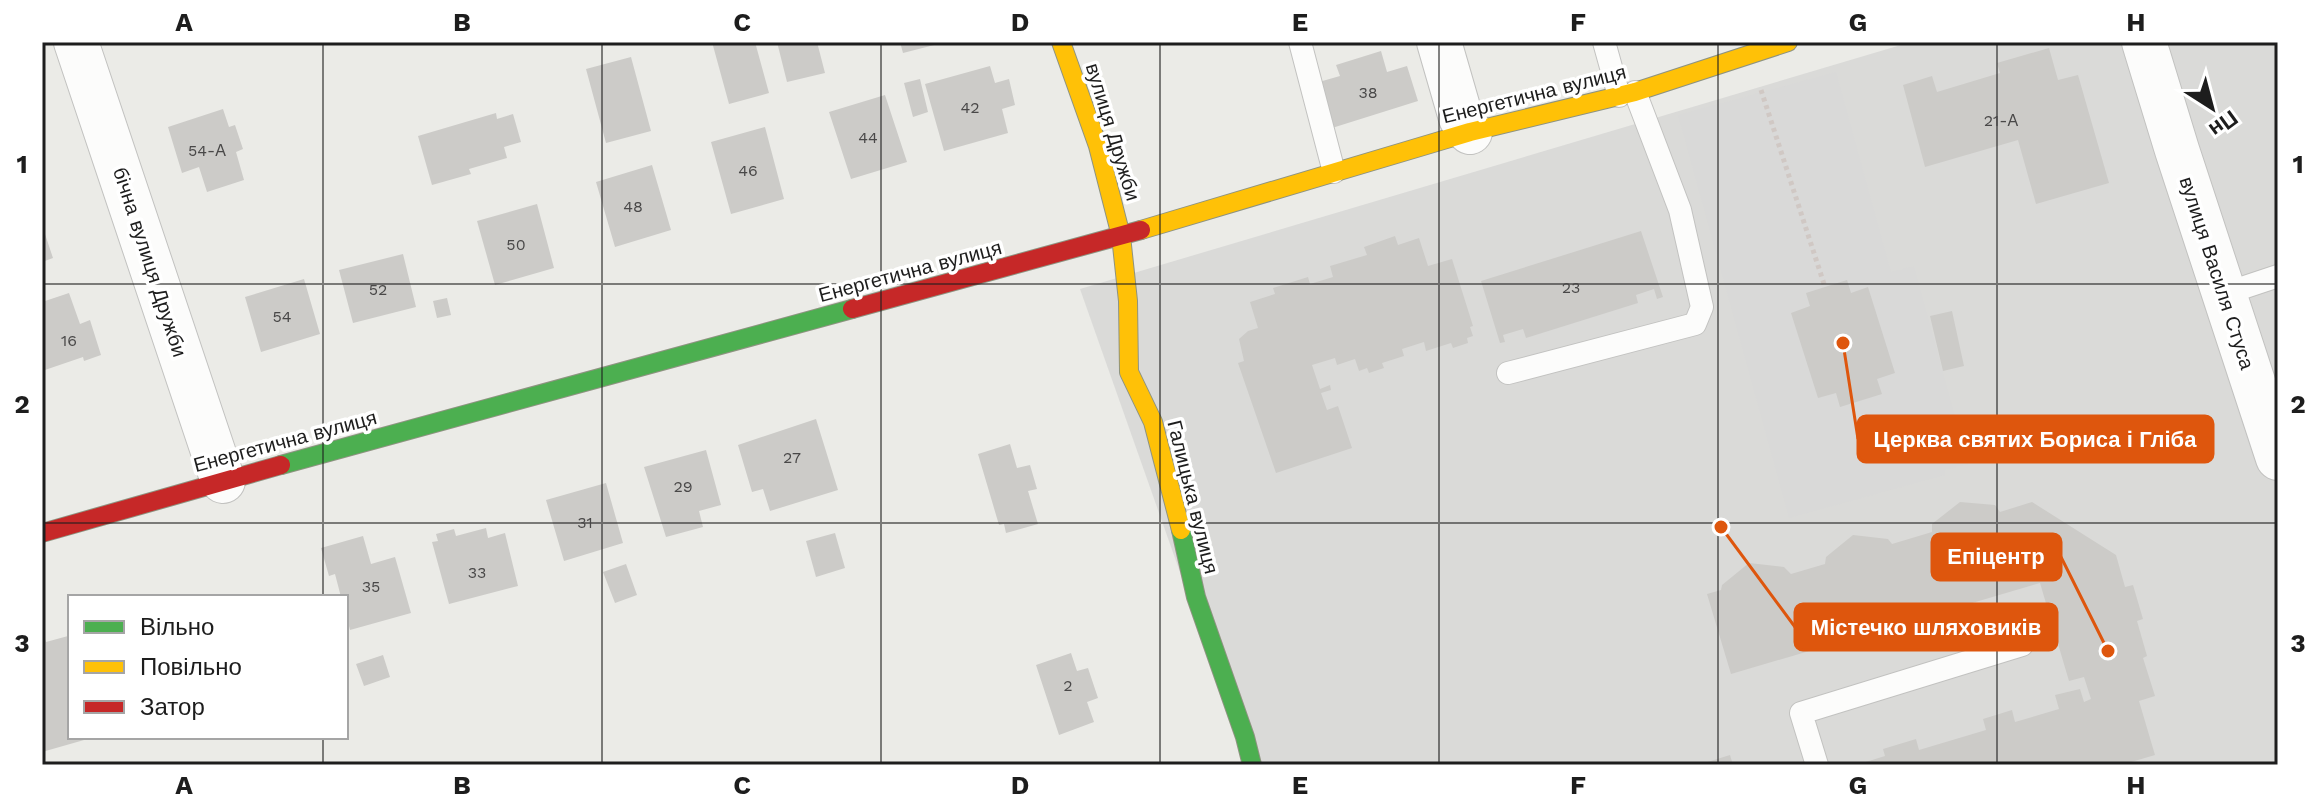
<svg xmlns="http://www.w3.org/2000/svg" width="2320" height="807" font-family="'Work Sans',sans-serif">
  <rect width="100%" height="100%" fill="#ebebe7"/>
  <path fill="#dadad8" d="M1911 42H2278V765H1248L1080 289Z"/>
  <path fill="#d9d9d8" d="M1836 72 1891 272 1914 266 1968 464 1945 470V475L1789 518 1678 115Z"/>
  <path fill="#cccbc8" d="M712 42H755L769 93 729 104Z
    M777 42H817L825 73 787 82Z
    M900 42H942V43L903 53Z
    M2049 48 2058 80 2078 75 2109 183 2036 204 2018 140 1925 167 1903 85 1932 76 1937 92 2000 73 1997 63Z
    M1381 51 1387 72 1407 66 1418 101 1332 128 1319 82 1340 76 1336 65Z
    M631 57 651 131 606 143 586 69Z
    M990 66 995 83 1009 79 1015 105 1002 109 1008 133 944 151 925 84Z
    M920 79 928 112 913 117 904 83Z
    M885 95 907 162 851 179 829 112Z
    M223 109 229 127 235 125 243 149 236 152 244 180 207 192 199 167 182 173 168 127Z
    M496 113 497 119 513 114 521 142 504 147 507 158 469 169 471 174 432 185 418 136Z
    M765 127 784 199 731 214 711 142Z
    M652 165 671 230 615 247 596 182Z
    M537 204 554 268 495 285 477 221Z
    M43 228 53 258 42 262V229Z
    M1641 231 1663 297 1657 299 1654 289 1636 295 1638 303 1526 338 1523 329 1503 335 1505 342 1500 343 1481 281Z
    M1395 236 1398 245 1419 238 1428 266 1452 259 1473 326 1470 327 1473 336 1467 338 1468 343 1453 348 1451 343 1426 351 1424 342 1402 349 1404 356 1382 363 1384 368 1369 373 1367 368 1359 371 1355 359 1337 365 1335 358 1312 365 1320 389 1330 385 1331 390 1321 393 1327 410 1338 406 1352 448 1276 473 1238 363 1244 361 1239 339 1248 331 1258 328 1250 302 1275 294 1273 288 1308 277 1310 284 1333 277 1330 266 1367 255 1364 247Z
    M403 254 416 307 353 323 339 270Z
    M304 279 320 334 261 352 245 297Z
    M1847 280 1851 293 1868 287 1895 373 1877 379 1882 394 1840 407 1836 393 1818 398 1791 313 1810 306 1806 293Z
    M69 293 80 324 90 320 101 355 84 361 83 357 42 371V302Z
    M447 298 451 315 437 318 433 301Z
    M1952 311 1964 366 1943 371 1930 316Z
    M816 419 838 490 770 511 763 489 752 492 738 445Z
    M1010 444 1017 468 1030 465 1037 489 1028 491 1038 524 1006 533 1004 524 999 525 978 454Z
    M706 450 721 505 699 511 703 527 666 537 644 467Z
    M606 483 623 543 564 561 546 500Z
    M1960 502 1995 505 2000 512 2032 502 2116 555 2125 587 2133 585 2143 619 2137 621 2147 656 2143 658 2155 696 2139 701 2155 755 2121 765H1856L1885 756 1883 749 1916 739 1919 750 1986 730 1983 719 2012 710 2015 722 2059 709 2055 695 2080 689 2084 702 2091 699 2084 677 2069 681 2040 583 1731 674 1707 594 1721 590 1722 585 1749 563 1784 567 1791 574 1825 564 1826 557 1853 535 1888 539 1892 544 1932 532V524Z
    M486 528 488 538 505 533 518 586 449 604 432 542 438 541 436 534 454 529 456 536Z
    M835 533 845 568 816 577 806 541Z
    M363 536 371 564 395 557 411 613 350 630 346 614V597H341L335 574 329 576 321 548Z
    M626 564 637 595 615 603 603 572Z
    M42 631 46 642 68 636 70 737 91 738 42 752Z
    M1071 653 1077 671 1088 668 1098 698 1087 702 1094 722 1059 735 1036 665Z
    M383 655 390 677 364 686 356 664Z
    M1730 755 1733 765H1701V764Z"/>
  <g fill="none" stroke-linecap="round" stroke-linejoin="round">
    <g stroke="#c2c2c0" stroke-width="24">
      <path id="lane" d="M1300 42 1334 172
        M1604 42 1619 96
        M2224 294 2278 276
        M1508 373 1695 324 1702 307 1680 210 1635 92
        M1817 765 1801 713 2022 645"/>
    </g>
    <g stroke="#c2c2c0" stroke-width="46">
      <path id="street" d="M76 42 223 481
        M1439 42 1461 118 1470 132
        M2144 42 2177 150 2278 458"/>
    </g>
    <g stroke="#8e9381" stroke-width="20">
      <path id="fast" d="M281 465 852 309
        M1181 530 1196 597 1245 737 1252 765"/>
    </g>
    <g stroke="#8e9381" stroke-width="20">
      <path id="slow" d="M1061 42 1098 146 1121 236 1128 301 1129 372 1153 422 1181 530
        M1141 230 1470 132 1635 92 1788 42"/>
    </g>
    <g stroke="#8e9381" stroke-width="20">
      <path id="jam" d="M852 309 1141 230
        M42 533 281 465"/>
    </g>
    <path stroke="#d0c8c4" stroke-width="5" stroke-dasharray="4 4" stroke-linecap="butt" d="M1761 90 1825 287"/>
    <use href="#lane" stroke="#fcfcfb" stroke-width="22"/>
    <use href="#street" stroke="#fcfcfb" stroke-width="44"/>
    <use href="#fast" stroke="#4caf50" stroke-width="18"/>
    <use href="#slow" stroke="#ffc107" stroke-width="18"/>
    <use href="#jam" stroke="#c62828" stroke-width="18"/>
  </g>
  <path fill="none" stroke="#1d1d1d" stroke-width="2" stroke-opacity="0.55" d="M323 42V597M602 42V765M881 42V765M1160 42V765M1439 42V765M1718 42V765M1997 42V765M42 284H2278M42 523H2278M323 737V765"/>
  <g text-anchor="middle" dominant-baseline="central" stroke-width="7" stroke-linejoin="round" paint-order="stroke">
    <g font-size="16" fill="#494848">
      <text x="1368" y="92">38</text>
      <text x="970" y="107">42</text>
      <text x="2001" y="120">21-А</text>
      <text x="868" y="137">44</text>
      <text x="207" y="150">54-А</text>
      <text x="748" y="170">46</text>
      <text x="633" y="206">48</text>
      <text x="516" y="244">50</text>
      <text x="1571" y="287">23</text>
      <text x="378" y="289">52</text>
      <text x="282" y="316">54</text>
      <text x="69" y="340">16</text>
      <text x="792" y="457">27</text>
      <text x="683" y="486">29</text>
      <text x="585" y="522">31</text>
      <text x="477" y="572">33</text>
      <text x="371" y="586">35</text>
      <text x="1068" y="685">2</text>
    </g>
    <g font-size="20" fill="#1d1d1d" stroke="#fff">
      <text transform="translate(1534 94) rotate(-14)">Енергетична вулиця</text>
      <text transform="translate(1113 132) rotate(73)">вулиця Дружби</text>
      <text transform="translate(150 262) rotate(72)">бічна вулиця Дружби</text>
      <text transform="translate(910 271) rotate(-15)">Енергетична вулиця</text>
      <text transform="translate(2217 273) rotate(72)">вулиця Василя Стуса</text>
      <text transform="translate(285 441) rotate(-15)">Енергетична вулиця</text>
      <text transform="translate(1193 497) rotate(76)">Галицька вулиця</text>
    </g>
  </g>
  <path fill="none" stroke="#de560d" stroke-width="3" d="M1843 343L1858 439M2108 651L2061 557M1721 527L1795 627"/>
  <g fill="#de560d" stroke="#fff" stroke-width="3">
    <circle cx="1843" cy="343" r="8"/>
    <circle cx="2108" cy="651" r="8"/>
    <circle cx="1721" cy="527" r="8"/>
  </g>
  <g fill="#de560d" stroke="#de560d" stroke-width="3">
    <rect x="1858" y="416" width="355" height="46" rx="8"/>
    <rect x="1932" y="534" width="129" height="46" rx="8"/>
    <rect x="1795" y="604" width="262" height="46" rx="8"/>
  </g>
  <g font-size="22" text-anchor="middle" font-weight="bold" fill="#fff">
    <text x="2035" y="447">Церква святих Бориса і Гліба</text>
    <text x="1996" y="564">Епіцентр</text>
    <text x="1926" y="635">Містечко шляховиків</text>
  </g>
  <rect width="2320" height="807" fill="none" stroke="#ffffff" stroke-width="88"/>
  <rect x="68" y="595" width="280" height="144" fill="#ffffff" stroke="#a5a5a5" stroke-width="2"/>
  <rect x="84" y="621" width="40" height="12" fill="#4caf50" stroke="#a5a5a5" stroke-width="2"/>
  <text x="140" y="635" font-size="24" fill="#1d1d1d">Вільно</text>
  <rect x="84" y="661" width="40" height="12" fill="#ffc107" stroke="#a5a5a5" stroke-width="2"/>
  <text x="140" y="675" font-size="24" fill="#1d1d1d">Повільно</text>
  <rect x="84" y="701" width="40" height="12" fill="#c62828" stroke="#a5a5a5" stroke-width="2"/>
  <text x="140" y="715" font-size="24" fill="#1d1d1d">Затор</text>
  <g transform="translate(2212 108) rotate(144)" stroke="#ffffff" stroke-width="6" paint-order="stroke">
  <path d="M0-6L14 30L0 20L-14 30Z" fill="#1d1d1d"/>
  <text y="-12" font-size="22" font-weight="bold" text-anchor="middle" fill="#1d1d1d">Пн</text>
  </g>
  <rect x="44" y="44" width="2232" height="719" fill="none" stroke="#1d1d1d" stroke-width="3"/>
  <g font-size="26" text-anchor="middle" font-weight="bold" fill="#1d1d1d">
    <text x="184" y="31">A</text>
    <text x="462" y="31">B</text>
    <text x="742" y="31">C</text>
    <text x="1020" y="31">D</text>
    <text x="1300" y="31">E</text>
    <text x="1578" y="31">F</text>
    <text x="1858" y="31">G</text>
    <text x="2136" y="31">H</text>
    <text x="22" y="173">1</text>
    <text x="2298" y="173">1</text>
    <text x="22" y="413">2</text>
    <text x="2298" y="413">2</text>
    <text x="22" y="652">3</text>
    <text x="2298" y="652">3</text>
    <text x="184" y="794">A</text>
    <text x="462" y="794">B</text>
    <text x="742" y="794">C</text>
    <text x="1020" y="794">D</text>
    <text x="1300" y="794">E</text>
    <text x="1578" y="794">F</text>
    <text x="1858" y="794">G</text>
    <text x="2136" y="794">H</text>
  </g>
</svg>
